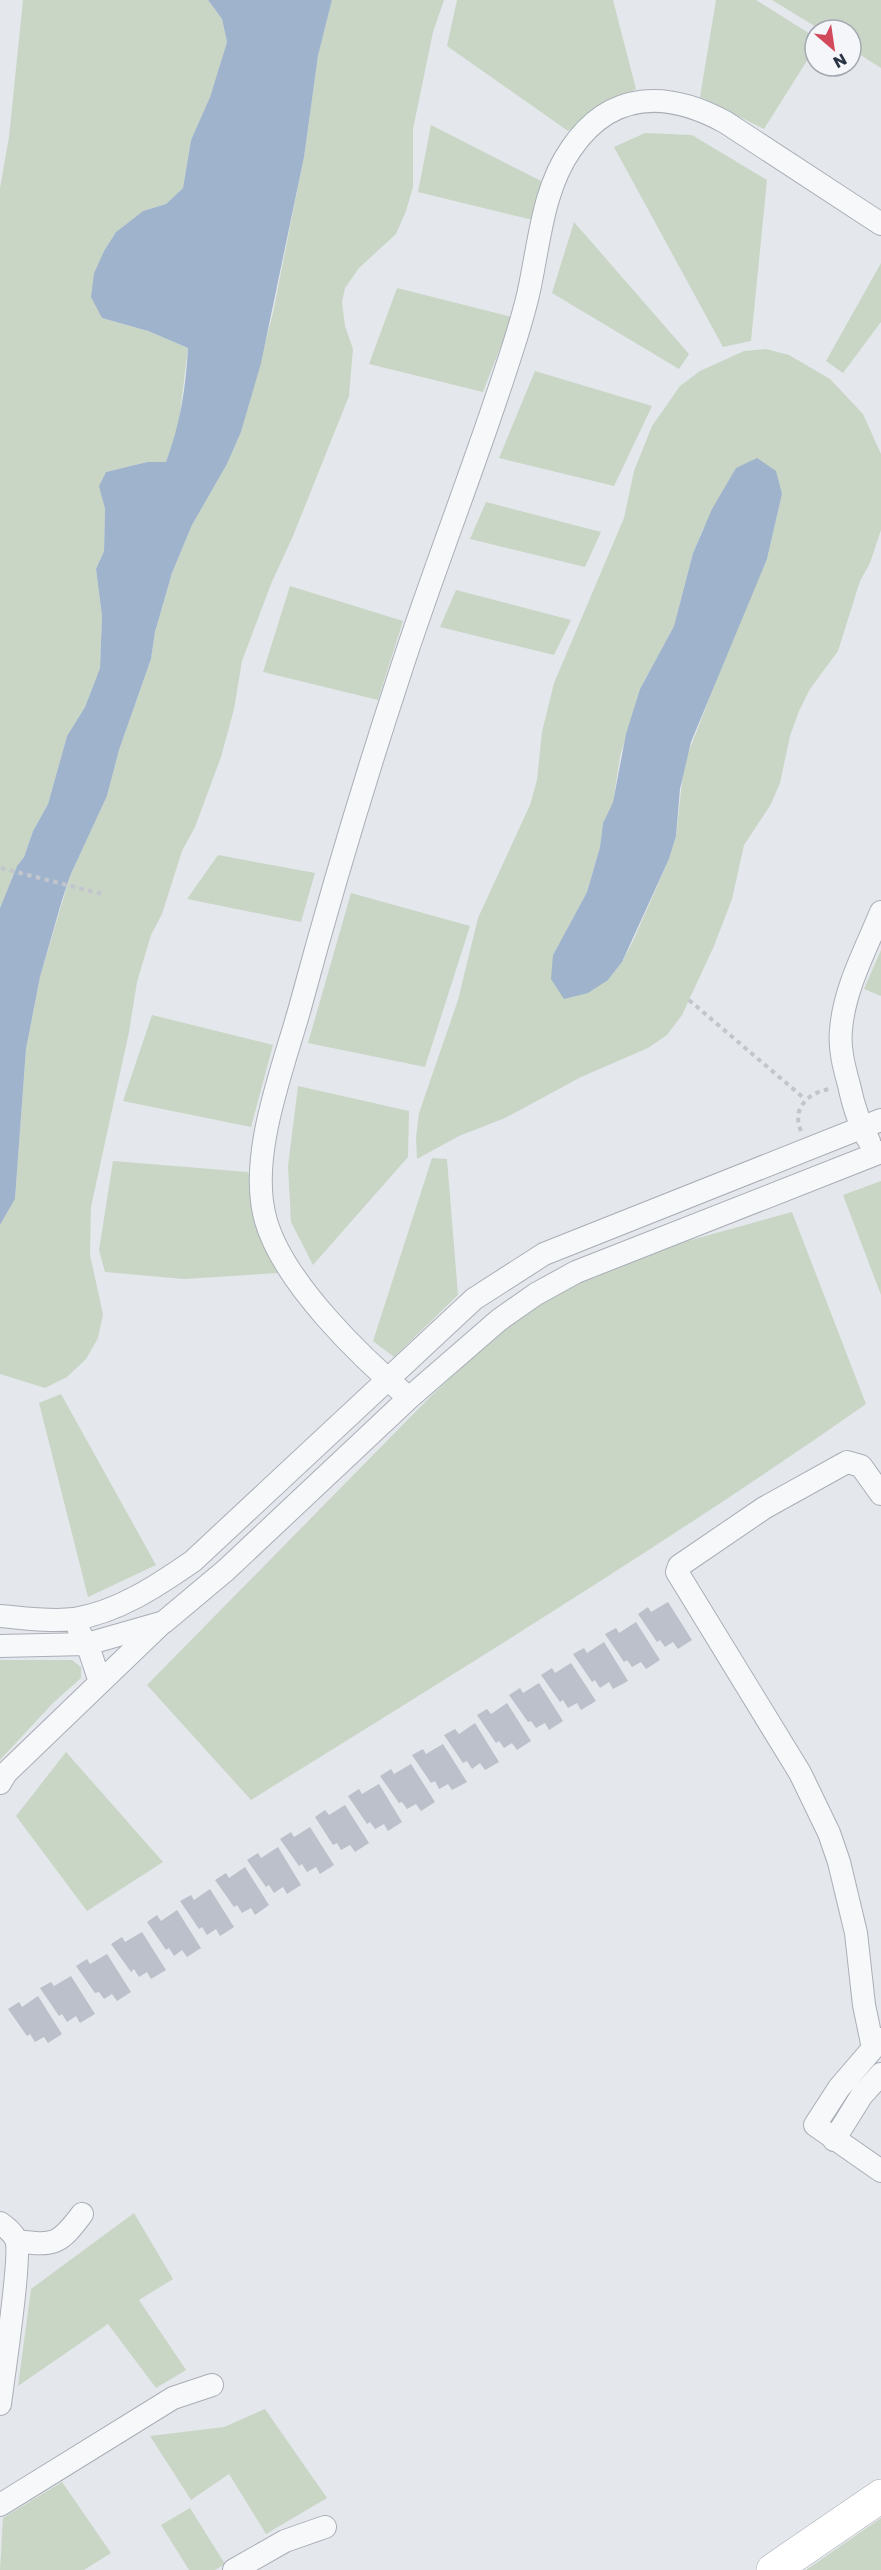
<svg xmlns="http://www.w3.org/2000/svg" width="881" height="2570" font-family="Poppins,sans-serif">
  <rect width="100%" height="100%" fill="#e4e7ec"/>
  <path fill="#c9d6c5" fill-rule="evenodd" d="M23 0H208L222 19 227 42 210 97 191 140 183 188 166 204 143 211 116 232 104 251 94 273 102 318 148 331 188 348 178 430 166 462H147L106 472 100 486 105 509 104 551 96 569 102 616 100 668 85 707 67 736 48 804 33 831 24 857 17 866 0 908V188L9 137Z
    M332 0H444L433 32 413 129V187L406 211 396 234 359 268 345 288 342 302 345 326 353 349 349 396 293 536 271 584 242 661 234 709 221 757 195 827 182 851 162 914 151 935 137 982 129 1032 91 1207 90 1255 103 1314 98 1338 86 1359 67 1377 45 1388 0 1374V1225L15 1199 26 1049 40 977 70 876 107 796 119 750 151 659 155 632 172 573 192 525 227 464 241 432 273 313 304 156 318 56Z
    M457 0H613L636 89 568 131 447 46Z
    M716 0H756L815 37V48L764 129 700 97Z
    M772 0H881V68L851 49V30H821Z
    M431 125 549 185 533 220 418 192Z
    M645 133 692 135 767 180 751 341 723 347 614 147Z
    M574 222 689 354 679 369 552 293Z
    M881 263V322L843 373 826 361Z
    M397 288 512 317 483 392 369 364Z
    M766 349 789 355 830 379 863 414 881 454V530L870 563 860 581 838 651 810 689 799 711 790 736 780 783 771 804 744 845 732 899 714 946 682 1015 667 1035 648 1048 581 1077 505 1118 459 1136 417 1159 416 1137 419 1113 458 1000 478 918 530 805 537 780 542 732 554 683 624 518 634 471 652 426 680 386 700 371 744 351ZM736 468 782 494 767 559 746 603 684 764 676 836 669 859 633 941 622 962 608 980 553 955 587 892 600 847 603 823 613 802 620 757 640 689 674 626 693 553 702 531Z
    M535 371 652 406 614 486 499 458Z
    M486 502 601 532 585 567 470 539Z
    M290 586 403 621 378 700 263 672Z
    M456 590 571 620 554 655 440 627Z
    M218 855 315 873 301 922 187 899Z
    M351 893 470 926 425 1067 308 1043Z
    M881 950V996L864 989Z
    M152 1015 273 1045 251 1127 123 1101Z
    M298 1086 409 1111 408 1157 313 1265 291 1222 288 1166Z
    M432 1158 447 1159 458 1295 394 1357 373 1341Z
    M113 1161 248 1172 278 1273 184 1279 105 1272 99 1250Z
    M881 1181V1295L843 1195Z
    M792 1212 866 1404C666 1544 458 1671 251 1800L147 1685 433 1394 502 1330 565 1287 655 1250Z
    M61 1394 156 1565 88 1597 39 1403Z
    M0 1660H72L81 1667V1678L53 1703 0 1760Z
    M66 1752 163 1862 87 1911 16 1816Z
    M134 2213 173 2279 139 2300 186 2370 156 2388 108 2324 18 2386 31 2289Z
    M265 2409 327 2498 266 2534 229 2474 191 2500 150 2436 224 2427Z
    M62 2482 111 2553 84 2570H0L3 2518Z
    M190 2508 225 2564 215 2570H189L161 2525Z
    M881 2518V2570H806Z"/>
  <path fill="#9fb4cc" d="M208 0H332L318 56 304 157 261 363 241 432 227 464 192 525 172 573 155 632 151 659 119 750 107 796 70 876 62 900 40 977 26 1049 15 1199 0 1225V908L17 866 24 857 33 831 48 804 67 736 85 707 100 668 102 616 96 569 104 551 105 509 99 486 106 472 147 462H166C180 425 186 387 188 348L148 331 102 318 91 297 94 273 104 251 116 232 143 211 166 204 183 188 191 140 210 97 227 42 222 19Z
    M757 458 776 471 782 494 767 559 691 742 680 789 676 836 669 859 622 962 608 980 588 993 564 999 551 979 553 955 587 892 600 847 603 823 613 802 626 734 640 689 674 626 693 553 712 509 736 468Z"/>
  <path fill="#bbc0ca" d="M668 1602 692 1640 678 1649 673 1642 665 1647 660 1640 657 1642 638 1614 648 1607 651 1612Z
    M636 1622 660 1660 646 1669 641 1662 632 1667 627 1660 624 1662 605 1634 616 1628 619 1633Z
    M604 1642 628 1681 613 1689 609 1682 600 1688 595 1680 592 1682 573 1654 584 1648 587 1653Z
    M571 1663 596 1701 581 1710 577 1703 568 1708 563 1700 560 1702 541 1675 552 1668 555 1673Z
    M539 1683 563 1721 549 1730 545 1723 536 1728 531 1721 528 1722 509 1695 520 1688 523 1693Z
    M507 1703 531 1741 517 1750 512 1743 504 1748 499 1741 496 1743 477 1715 487 1709 491 1714Z
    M475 1723 499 1762 485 1770 480 1763 472 1769 467 1761 463 1763 444 1735 455 1729 459 1734Z
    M443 1744 467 1782 452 1790 448 1784 439 1789 435 1781 431 1783 412 1755 423 1749 426 1754Z
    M411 1764 435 1802 421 1811 416 1804 407 1809 402 1802 399 1803 380 1776 391 1769 394 1774Z
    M379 1784 402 1822 388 1831 384 1824 375 1829 370 1822 367 1824 348 1796 359 1789 362 1794Z
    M345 1805 369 1843 355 1852 350 1845 341 1850 337 1843 333 1845 315 1817 325 1810 329 1815Z
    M310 1827 334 1865 320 1874 316 1867 307 1872 302 1864 299 1866 280 1839 291 1832 294 1837Z
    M278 1847 301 1885 287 1894 283 1887 274 1893 269 1885 266 1887 247 1860 258 1853 261 1858Z
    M245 1867 269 1905 255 1915 251 1908 242 1913 237 1905 234 1907 215 1880 226 1873 229 1878Z
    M210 1889 234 1927 220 1936 216 1929 207 1935 202 1927 199 1929 180 1901 191 1895 194 1900Z
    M177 1910 201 1948 187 1957 182 1950 174 1956 169 1948 166 1950 147 1922 157 1915 161 1921Z
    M142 1932 166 1970 151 1979 147 1972 139 1977 134 1969 131 1972 111 1944 122 1937 125 1942Z
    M107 1954 131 1992 117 2001 112 1994 104 1999 99 1992 95 1993 76 1966 87 1959 90 1964Z
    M71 1976 95 2014 80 2023 76 2016 67 2022 62 2014 59 2016 40 1988 51 1982 54 1986Z
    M38 1996 62 2034 48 2043 44 2037 35 2042 30 2034 27 2036 8 2009 19 2002 22 2007Z"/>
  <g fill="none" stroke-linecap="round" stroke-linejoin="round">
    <g stroke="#a9aeb7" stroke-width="24">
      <path id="street" d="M869 1141C859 1124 853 1104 849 1085 844 1067 839 1048 841 1030 844 989 866 949 881 912
        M409 1398C361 1357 284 1283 266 1221 247 1157 284 1067 301 1004 331 893 364 782 400 673 433 571 473 471 506 369 514 345 522 320 528 295 539 247 542 190 571 149 611 90 668 91 725 122L881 224
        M0 1616C23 1618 51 1622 74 1619 118 1612 157 1586 193 1561L474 1299 544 1254 881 1120
        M79 1631 90 1652 100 1682
        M0 1646 87 1644 164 1622 226 1570 409 1398 499 1320 536 1294 576 1272 881 1152
        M0 1783 6 1773 163 1622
        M881 2039 839 2088 815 2125 881 2171
        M873 2048 864 2005 856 1933 839 1862 829 1833 800 1773 677 1572 679 1566 764 1508 847 1462 861 1466 881 1494
        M834 2140 862 2095 881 2074
        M0 2223C6 2227 12 2232 16 2239 22 2255 3 2379 0 2404
        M17 2241C54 2246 59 2245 82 2214
        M0 2505 173 2398 212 2385
        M234 2570 285 2541 325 2527"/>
    </g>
    <g stroke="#a9aeb7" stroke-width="34">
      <path id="secondary" d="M773 2570 881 2496"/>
    </g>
    <path stroke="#c2c5cb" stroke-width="4" stroke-dasharray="4.5 4.5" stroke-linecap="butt" d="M1 868 102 894
      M689 1000 805 1099
      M801 1131C791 1108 809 1092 830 1089"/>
    <use href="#street" stroke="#f7f8fa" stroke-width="22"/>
    <use href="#secondary" stroke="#fff" stroke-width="33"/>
  </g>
  <g transform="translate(833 48) rotate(151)"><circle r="28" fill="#f4f6f9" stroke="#a4a8b1" stroke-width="1.5"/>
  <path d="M0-4.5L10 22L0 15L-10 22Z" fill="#d1495b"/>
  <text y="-9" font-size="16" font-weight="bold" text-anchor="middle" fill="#2b3445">N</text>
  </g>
</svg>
